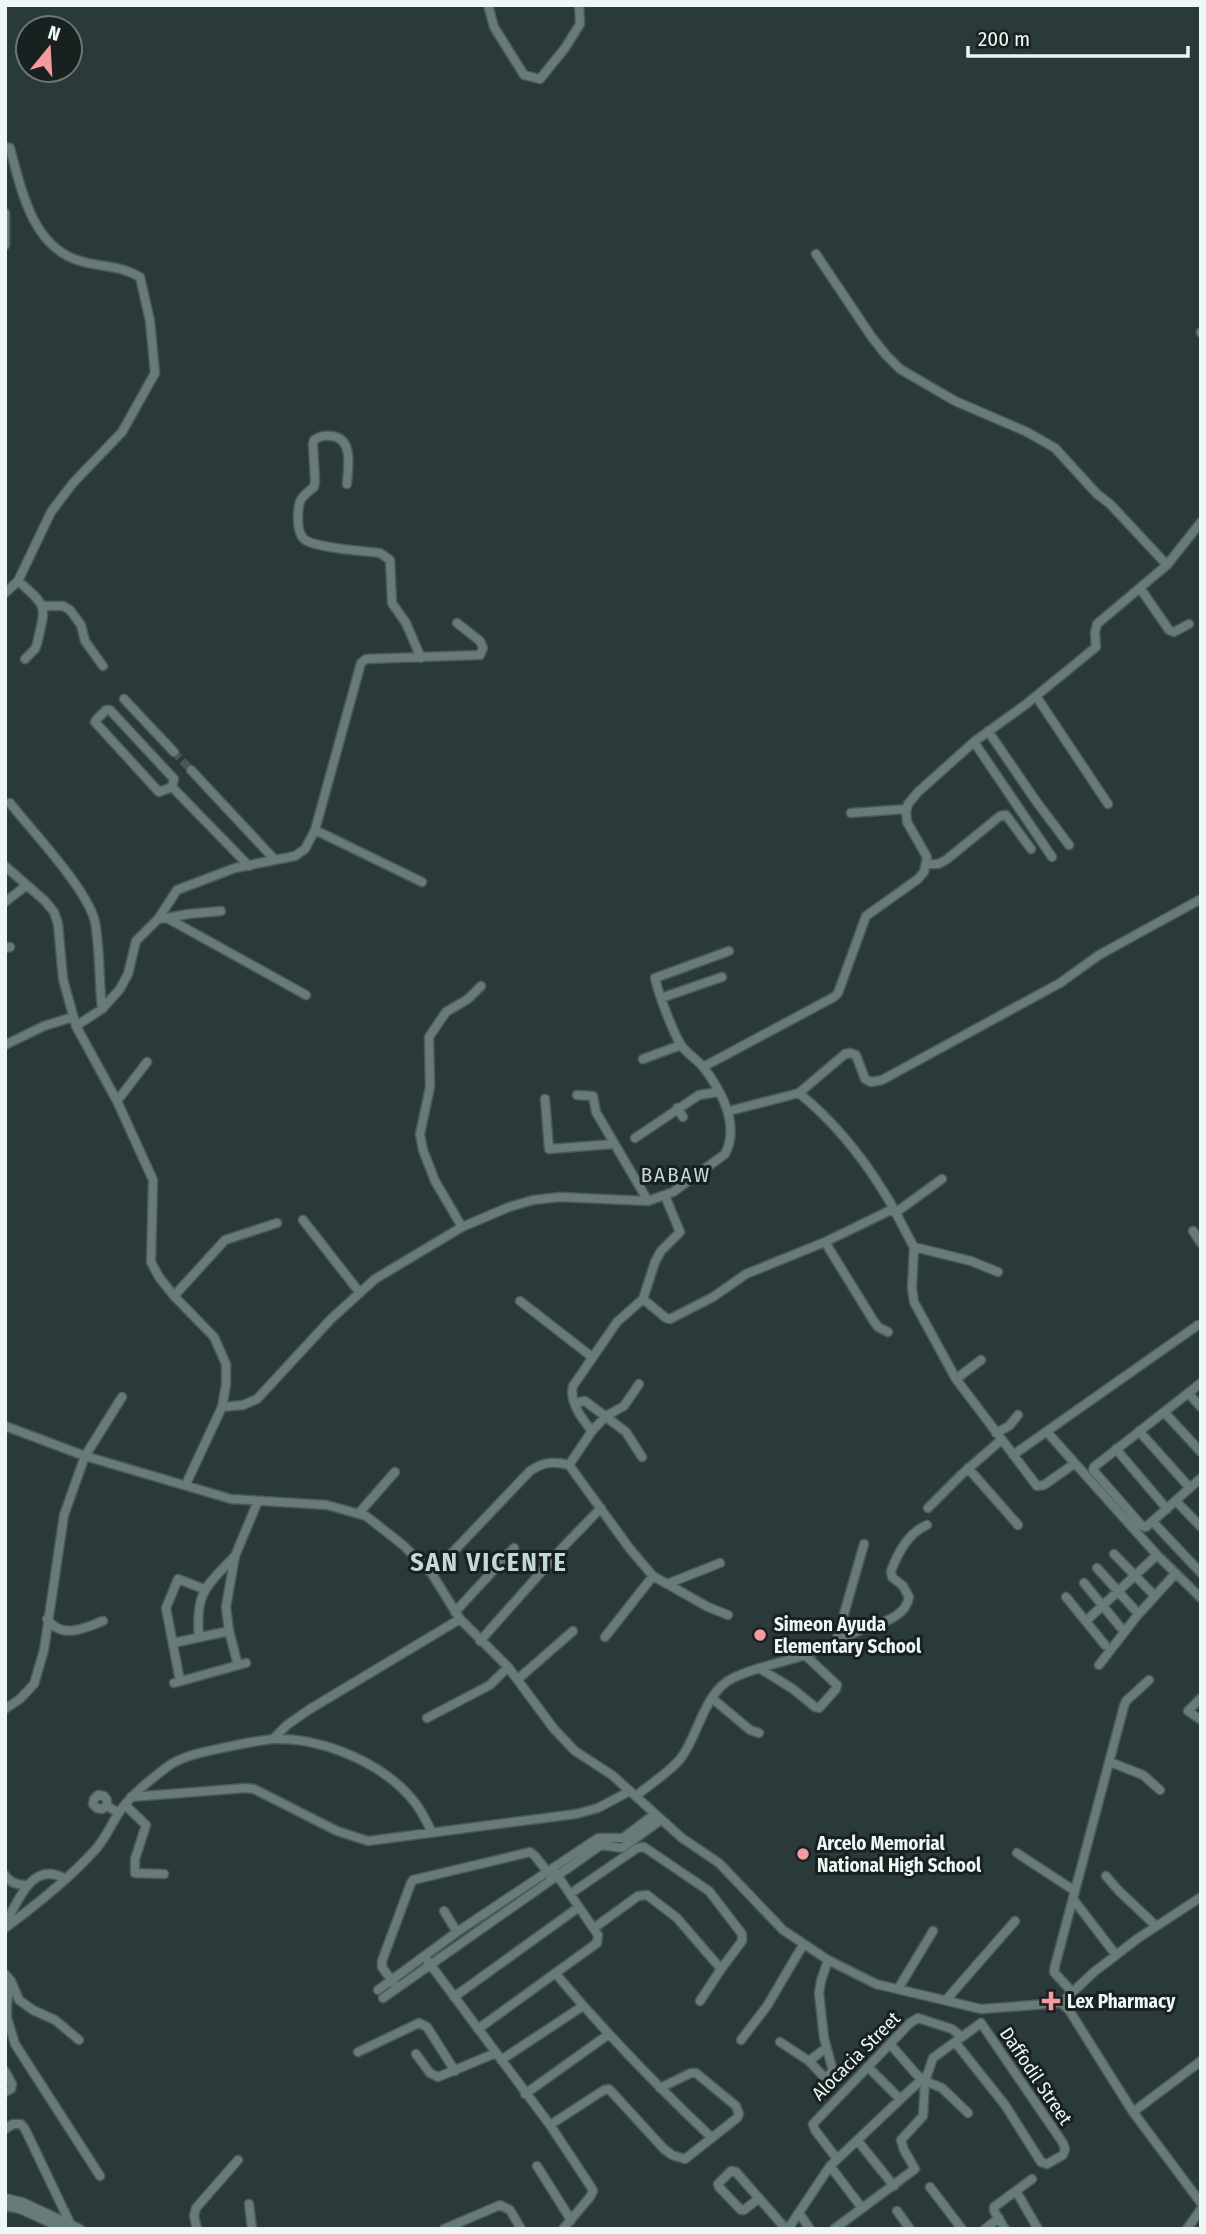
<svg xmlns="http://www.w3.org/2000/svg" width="1206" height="2234" font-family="'Fira Sans Condensed',sans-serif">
  <rect width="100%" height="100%" fill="#2a3a3a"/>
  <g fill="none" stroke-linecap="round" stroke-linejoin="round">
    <path stroke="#475656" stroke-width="8" stroke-dasharray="8 4" stroke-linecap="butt" d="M174 752 191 770"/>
    <g stroke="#4b5958" stroke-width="11">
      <path id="minor" d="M488 5 494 27 524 75 540 79 565 48 580 24 579 5
        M5 147 10 148C21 189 32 245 77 260 101 268 117 264 140 277L150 321 155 373 122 432 73 483 51 512 18 581 5 593
        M5 213V245
        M816 254 871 336 886 355 900 369 955 401 1027 432 1055 448 1097 494 1110 504 1167 565
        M1201 332V333
        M347 484C348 467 354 438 331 436 324 435 320 436 314 440L313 444 315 482 314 487C300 498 298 500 298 519 298 526 299 534 304 539 314 548 365 551 380 553L390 560 392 603 406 623 421 658
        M18 581C50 608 45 607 37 644L35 649 25 659
        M1140 588 1169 630 1174 632 1189 624
        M43 606H63L70 610 81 625 85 641 103 666
        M1036 696 1108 804
        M124 699 174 752
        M106 710H110L174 779 172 787 159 792 95 722 96 720Z
        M988 731 1036 801 1069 845
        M974 742 1052 857
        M191 770 275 860
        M172 787 249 866
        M10 803C32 831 88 890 95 922 100 949 99 982 102 1009
        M851 813 906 809
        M315 830 422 882
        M927 864H938L946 860 1000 816 1006 815 1031 849
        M5 866 45 901 54 912 58 924 63 979 76 1026 117 1101 153 1180 151 1262 159 1277 174 1296 214 1337 226 1364V1385L222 1407 186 1484
        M5 902 27 885
        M167 918 188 914 221 911
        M158 919 167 918 306 995
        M5 948 10 947
        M661 998 722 977
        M76 1026 102 1009 120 989 128 974 136 941 158 919 177 890 235 868 295 856 305 849 315 830 361 663 366 659 480 655 483 648 480 641 457 623
        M5 1045 44 1026 73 1017
        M643 1059 681 1045
        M703 1067 834 997 838 993 866 916 918 879 924 872 927 857 907 822 906 812 908 804 918 792 975 741 1025 705 1096 647 1095 633 1097 624 1167 565 1201 522
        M799 1093C833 1121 862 1156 885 1194 896 1211 904 1230 914 1247L971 1261 998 1272
        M577 1095 593 1096 596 1112 648 1201
        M545 1099 549 1149 614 1144
        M117 1101 147 1062
        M677 1108 683 1117
        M729 1111 799 1093 845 1054 850 1053 856 1055 865 1079 871 1082 882 1080 1060 983 1099 955 1201 899
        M635 1138 699 1095 718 1092
        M895 1213 942 1179
        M303 1220 360 1293
        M462 1227 435 1181 423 1150 420 1134 430 1087 429 1037 446 1012 468 999 481 986
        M1193 1231 1201 1243
        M825 1242 873 1320 878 1327 888 1332
        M914 1247 912 1288 914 1302 956 1379 1037 1486 1044 1485 1074 1464
        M174 1296 225 1240 277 1223
        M643 1299 655 1262 661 1251 680 1232 665 1196
        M520 1301 592 1357
        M956 1379 981 1360
        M1201 1383 1094 1467 1093 1470 1142 1526 1146 1527 1201 1478
        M1188 1393 1201 1407
        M575 1403 585 1401 626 1432 642 1457
        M222 1407 243 1405 257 1399 331 1319 375 1279 462 1227 509 1207 533 1200 560 1197 648 1201 673 1192 725 1154C740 1125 722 1092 704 1068 697 1059 687 1054 681 1045 673 1032 658 993 655 978L729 951
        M1164 1412 1201 1452
        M5 1426 85 1456 231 1499 327 1505 366 1516 403 1545 432 1574 460 1619 508 1667 554 1729 575 1751 612 1775 682 1838 719 1863 783 1930 828 1960 876 1984 981 2009 1061 2003 1094 1972 1137 1939 1201 1897
        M592 1431C582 1419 569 1402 573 1386L617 1322 643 1299 666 1318 670 1319 713 1297 746 1274 825 1242 893 1209
        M1139 1431 1190 1488
        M1047 1432 1157 1555 1201 1598
        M996 1433 1009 1426 1018 1415
        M1116 1449 1167 1509
        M1013 1455 1198 1325
        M569 1465 592 1431 606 1416 624 1406 639 1384
        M968 1468 1018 1525
        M1176 1501 1201 1527
        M928 1508 961 1475 1001 1440
        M359 1513 395 1472
        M1153 1522 1201 1573
        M1114 1554 1151 1592
        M1097 1568 1134 1609
        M432 1574 530 1471C543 1462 554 1461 569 1465L630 1549 653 1576 708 1607 728 1615
        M1084 1583 1121 1628
        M667 1584 720 1563
        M1066 1597 1105 1645
        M455 1612 514 1548
        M47 1619C63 1640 84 1628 103 1621
        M1086 1621 1157 1555
        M199 1637C195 1593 206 1586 235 1556
        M605 1637 653 1576
        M480 1641 566 1544 601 1508
        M836 1642 864 1544
        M173 1643 229 1631
        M238 1665 229 1631 226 1607 235 1556 258 1501
        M1099 1665 1136 1617 1175 1574
        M759 1668 793 1689 815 1707 819 1708 836 1689 837 1685 805 1655
        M518 1679 573 1631
        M180 1681 166 1608 178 1579 204 1589
        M174 1683 246 1663
        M1201 1698 1188 1711 1201 1720
        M713 1699 750 1730 759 1733
        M5 1709 20 1699 34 1684 44 1650 64 1515 85 1456 122 1397
        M427 1718 490 1685 508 1667
        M273 1739 287 1725 310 1709 460 1619
        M1110 1762 1143 1775 1160 1790
        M636 1796C650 1784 670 1772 681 1758 699 1734 704 1692 733 1678 756 1667 781 1663 805 1655 822 1650 837 1640 854 1633 873 1624 905 1621 909 1597L903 1586 892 1577 891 1571C898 1553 908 1533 927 1525
        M131 1797 246 1788 254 1789 337 1831 368 1841 576 1814 598 1808 630 1791
        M125 1805 146 1825 135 1859V1873L164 1874
        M107 1806 102 1809 97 1808 93 1804 94 1799 98 1795 104 1796 107 1800V1806L119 1813
        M1017 1853 1075 1891
        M5 1875C10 1883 18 1885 26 1885
        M1106 1876 1118 1890 1156 1926
        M570 1894 637 1848 644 1847 709 1891 742 1934V1941L721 1969
        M1073 1899 1116 1955
        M444 1911 457 1932
        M5 1925C17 1903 32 1859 65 1879
        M5 1928C36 1905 68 1880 94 1851 105 1840 111 1824 120 1811 132 1794 150 1780 167 1767 183 1755 208 1751 227 1747 242 1744 259 1740 275 1739 324 1738 386 1764 416 1804 422 1812 427 1823 432 1832
        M594 1928 638 1896 647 1895 677 1918 721 1969 700 2001
        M424 1956 550 2125 591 2187 593 2191 590 2197 563 2229
        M555 1973C604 2031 657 2086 712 2138
        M5 1974 11 1981 19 2000 33 2010 55 2020 79 2040
        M11 1981 7 2003V2018L15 2044 100 2176
        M394 1984 382 1967V1961L411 1883 413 1880 530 1852 535 1856 550 1875
        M898 1989 933 1931
        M378 1990 457 1932 598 1838H623L655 1814
        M1072 1992 1054 1972 1055 1966 1124 1706 1126 1701 1149 1680
        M454 1997 579 1907
        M383 1998 601 1845 622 1848 661 1820
        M946 2000 1015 1921
        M1061 2003 1069 2010 1133 2112 1201 2203
        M478 2029 597 1943 598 1935 555 1872
        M741 2040 767 2006 803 1945
        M780 2042 809 2061 825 2078 833 2071 824 2038 819 1993 821 1981 828 1960
        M955 2042 1005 2105 1041 2162 1047 2164 1063 2155 1065 2149 1063 2143 981 2023
        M890 2044 917 2075 925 2081 942 2088 968 2113
        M358 2052 419 2023 427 2027 455 2071
        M416 2054 430 2073 438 2077 496 2053
        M501 2060 583 2006
        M809 2061 826 2048
        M868 2067 900 2099
        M5 2071 12 2084 11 2089 5 2092
        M525 2094 609 2034
        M1133 2112 1201 2061
        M550 2125 604 2090 609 2089 664 2149 672 2155 685 2159 737 2118 739 2114 736 2106 696 2073H691L660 2088
        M5 2129 13 2124H21L25 2129 70 2223 67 2229
        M857 2140 894 2186
        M837 2159 815 2130 813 2124 910 2023 918 2018 952 2029 962 2037
        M537 2166 571 2220
        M830 2166 862 2208
        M930 2187 962 2229
        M1016 2191 1038 2229
        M5 2198 22 2202 80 2229
        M758 2199 744 2210H741L719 2187 718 2184 731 2171 736 2172 786 2229
        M249 2204 252 2229
        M5 2206 20 2209 64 2229
        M897 2211 910 2229
        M799 2213 810 2229
        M197 2229 194 2216 196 2208 238 2160
        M444 2229 500 2205 510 2210 521 2229
        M788 2229 830 2166 907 2093 919 2082 925 2081
        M834 2229 915 2169 904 2150 901 2140 923 2116 925 2081 933 2058 981 2023
        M985 2229 999 2218
        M1005 2229 994 2211V2207L1032 2179
        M1187 2229 1201 2209"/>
    </g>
    <use href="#minor" stroke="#687a7a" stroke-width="8"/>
  </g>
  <g fill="#f49aa0" stroke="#182020" stroke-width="2.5">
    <circle cx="760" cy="1635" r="7"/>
    <circle cx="803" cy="1854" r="7"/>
    <path d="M1047.5 1990.5h7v7h7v7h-7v7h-7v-7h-7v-7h7z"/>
  </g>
  <g text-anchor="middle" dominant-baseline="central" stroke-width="6" stroke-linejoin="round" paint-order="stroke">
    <g font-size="19" font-weight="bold" fill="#edf7f6" stroke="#182020" text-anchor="start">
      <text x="774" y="1624">Simeon Ayuda<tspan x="774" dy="22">Elementary School</tspan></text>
      <text x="817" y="1843">Arcelo Memorial<tspan x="817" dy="22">National High School</tspan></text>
      <text x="1067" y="2001">Lex Pharmacy</text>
    </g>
    <g font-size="19" fill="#edf7f6" stroke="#182020">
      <text transform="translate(856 2056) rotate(-45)">Alocacia Street</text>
      <text transform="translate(1036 2076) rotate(56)">Daffodil Street</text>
    </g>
    <g font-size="21" letter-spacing="2" fill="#c4d8d8" stroke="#182020">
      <text x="676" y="1175">BABAW</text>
    </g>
    <g font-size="26" font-weight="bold" letter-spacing="2" fill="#c4d8d8" stroke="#182020">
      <text x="489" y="1562">SAN VICENTE</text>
    </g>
  </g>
  <rect width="1206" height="2234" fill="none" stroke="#edf7f6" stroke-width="14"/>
  <g transform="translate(49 49) rotate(18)"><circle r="33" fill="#182020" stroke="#6d7676" stroke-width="2"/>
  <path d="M0-5L12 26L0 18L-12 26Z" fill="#f49aa0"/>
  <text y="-10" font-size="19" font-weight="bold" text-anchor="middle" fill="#edf7f6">N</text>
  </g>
  <path d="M968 46v10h220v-10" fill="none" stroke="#edf7f6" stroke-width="3.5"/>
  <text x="978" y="46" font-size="21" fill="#edf7f6" stroke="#182020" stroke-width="5" paint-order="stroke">200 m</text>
</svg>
